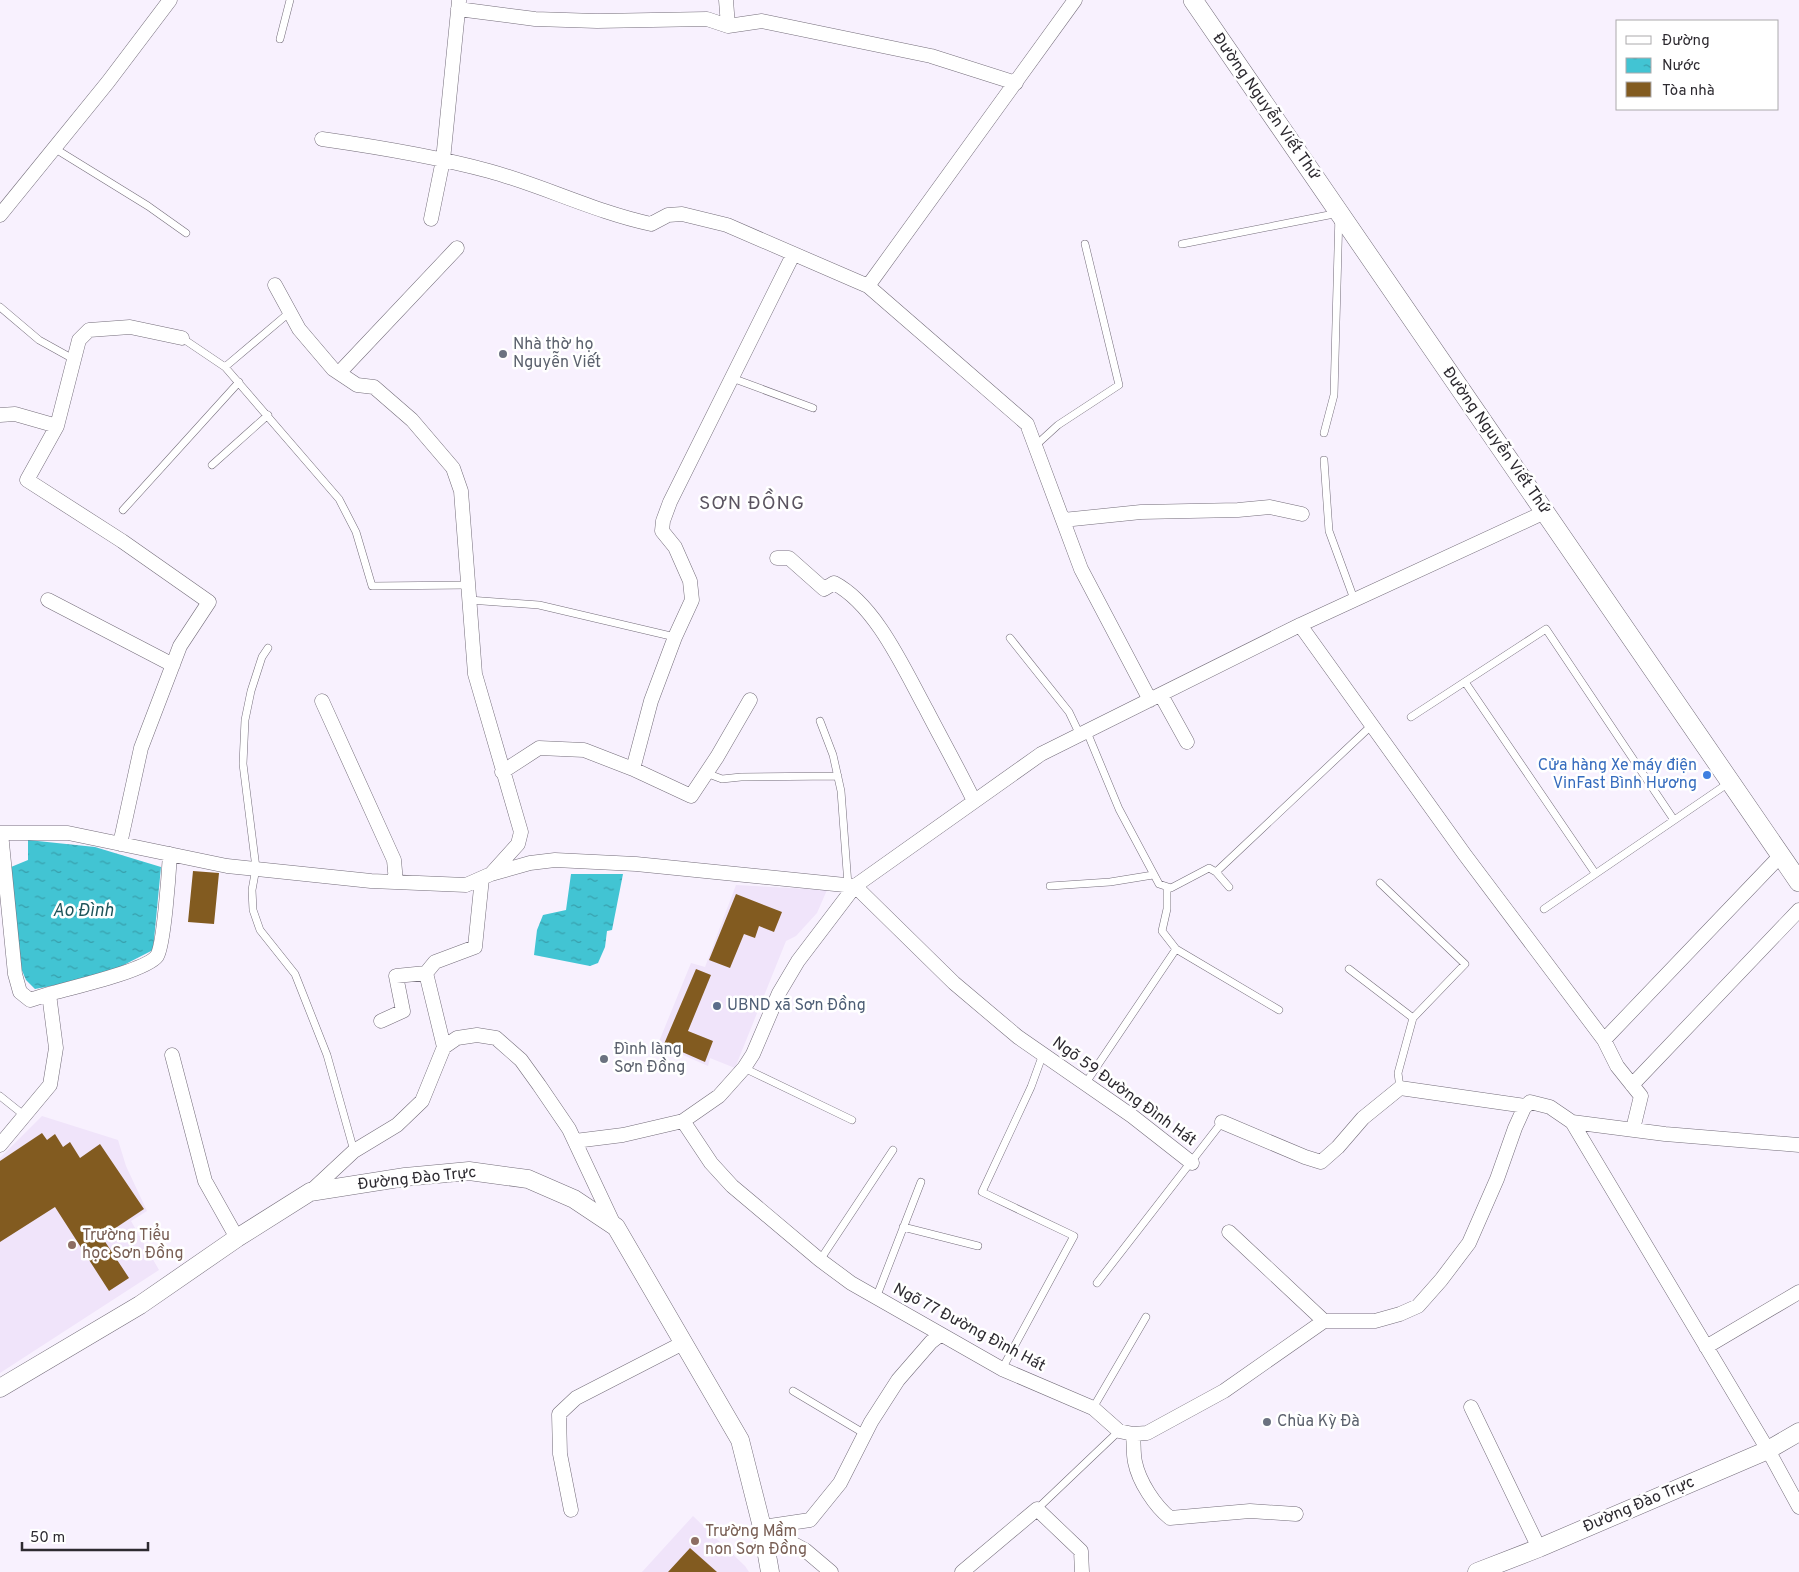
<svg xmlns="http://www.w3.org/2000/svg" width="1799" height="1572" font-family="Overpass,sans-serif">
  <defs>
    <pattern id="water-ripples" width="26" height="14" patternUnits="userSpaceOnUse" patternTransform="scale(1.25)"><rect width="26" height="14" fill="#42c4d3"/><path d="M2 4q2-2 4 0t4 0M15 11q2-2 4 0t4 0" fill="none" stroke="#389fac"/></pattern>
  </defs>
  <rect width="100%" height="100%" fill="#f8f1fe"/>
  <path fill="#f0e4fa" d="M736 885 827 890 817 913 796 936 786 941 735 1068 710 1058 708 1066 658 1044 691 963 705 967Z
    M42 1116 118 1140 126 1166 147 1211 131 1221 159 1270 0 1373V1158Z
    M693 1516 745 1566 749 1572H642Z"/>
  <path fill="url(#water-ripples)" d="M28 840 95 847 161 867 153 950 114 970 67 983 35 989 26 980 21 968 11 867 28 860Z
    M571 874H623L612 930 607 931 605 947 598 963 590 966 534 955 537 930 543 915 566 910Z"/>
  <path fill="#825b20" d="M193 871 219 873 214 924 188 922Z
    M736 894 782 912 774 932 759 926 755 938 744 934 730 968 709 960Z
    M696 969 711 975 688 1031 713 1041 705 1062 664 1044Z
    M42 1133 47 1140 55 1134 63 1147 70 1142 80 1158 100 1144 144 1209 102 1237 129 1278 109 1291 55 1207 0 1242V1161Z
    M690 1548 717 1572H668Z"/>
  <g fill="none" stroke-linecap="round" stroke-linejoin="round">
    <g stroke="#746d7a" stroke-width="8">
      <path id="service" d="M280 39 290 0
        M54 148 148 206 186 233
        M1182 244 1339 213 1334 395 1324 433
        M0 307 39 340 75 360
        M182 338 225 367 339 499 356 532 372 586 468 585
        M225 367 290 312
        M732 378 813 408
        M1035 446 1058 425 1119 385 1085 244
        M1324 460 1329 531 1354 599
        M212 465 268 415
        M123 510 239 382
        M469 600 539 605 675 637
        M1010 638 1069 712 1080 735
        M268 648 262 657 251 691 245 720 243 764 256 868 252 890 253 910 260 930 295 974 327 1055 354 1151
        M1465 682 1595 873
        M1411 717 1546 629 1674 820
        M820 721 833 755 841 791 848 885
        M1087 732 1119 809 1159 884 1171 888 1209 868 1216 872 1229 887
        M706 773 722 779 741 777 838 776
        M1216 872 1372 725
        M1380 883 1465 964 1413 1018 1398 1073 1400 1088
        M1050 886 1110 882 1153 875
        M1167 887V909L1162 931 1176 949 1279 1010
        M1544 909 1730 782
        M1349 969 1413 1018
        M744 1068 852 1120
        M1085 1084 1176 949
        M0 1096 25 1116
        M903 1227 978 1246
        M820 1260 893 1150
        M1097 1283 1222 1122
        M876 1298 921 1182
        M1002 1369 1074 1236 982 1192 1031 1087 1043 1054
        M793 1391 865 1434
        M1093 1408 1146 1317
        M1037 1509 1119 1431"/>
    </g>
    <g stroke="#746d7a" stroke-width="15">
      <path id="minor" d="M726 0 728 26
        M458 9 535 19 597 21 707 19 728 26 762 21 931 56 1016 83
        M322 139C378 147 434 156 489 171 544 186 595 212 651 224L668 215 682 214 727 225 868 286 1027 424 1081 569 1150 700
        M0 215 108 82 170 0
        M431 219 443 160 459 1
        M868 286 1075 0
        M339 373 457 248
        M0 415 15 414 57 426
        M1063 520 1141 512 1238 510 1270 507 1302 514
        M777 558H789L824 589 834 583C876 605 904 669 926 709 942 740 959 770 974 801
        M48 600 173 665
        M1300 625 1465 855 1604 1040 1617 1066 1641 1096 1633 1129
        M1161 695 1187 742
        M322 701 394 860 396 882
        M633 769 651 701 675 637 692 600 690 581 675 547 662 531 663 521 670 502 793 255
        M502 772 539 748 584 750 633 769 691 796 717 757 750 700
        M0 833H68L227 866 371 881 466 885 491 874 518 844 521 832 475 674 461 491 453 468 412 420 374 387 357 385 333 369 299 329 275 285
        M120 844 141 748 180 646 209 602 122 541 27 480 57 426 79 340 89 330 130 327 182 338
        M491 874 530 863 555 860 636 864 855 886
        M855 886 954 983 1018 1037 1132 1116 1192 1163
        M49 994C70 988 146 971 157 956 164 945 169 871 170 854
        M381 1021 403 1011 396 976 426 973
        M1604 1040 1782 854
        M444 1047 426 973 435 962 475 947 482 878
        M172 1055 205 1181 237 1238
        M1632 1085 1799 910
        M683 1121 711 1163 732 1186 820 1260 851 1283 1002 1369 1093 1408 1119 1431 1133 1434 1147 1433 1224 1391 1324 1321H1375L1400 1314 1418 1306 1441 1280 1469 1243 1497 1179 1515 1128 1524 1108 1530 1102 1550 1107 1572 1122 1665 1134 1799 1145
        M1222 1122 1305 1157 1321 1162 1338 1147 1363 1118 1400 1088 1526 1106
        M1572 1122 1768 1450 1799 1507
        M575 1141 623 1135 683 1121 719 1096 744 1068 753 1054 779 993 798 961 855 886 1041 754 1300 625 1545 512
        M0 1145 50 1085 56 1048 49 994 30 1000 20 992 15 974 1 833
        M310 1192 354 1151 397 1125 422 1101 444 1047 457 1038 477 1035 496 1038 521 1060 539 1085 569 1129 615 1227
        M1229 1232 1324 1321
        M1706 1347 1799 1292
        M1471 1407 1539 1548
        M1133 1434C1134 1443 1133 1453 1135 1462 1139 1482 1155 1506 1170 1518L1250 1511 1296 1514
        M571 1510 560 1454 559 1414 576 1398 683 1343
        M762 1527 810 1520 840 1483 871 1422 898 1380 931 1342 940 1335
        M762 1527 805 1550 831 1572
        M962 1572 1037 1509 1081 1551 1082 1572"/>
    </g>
    <g stroke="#746d7a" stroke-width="19">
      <path id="tertiary" d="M0 1388 140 1305 237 1238 310 1192 405 1177 469 1171 528 1179 574 1199 616 1227 740 1440 762 1527 770 1572
        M1477 1572 1539 1548 1768 1450 1799 1432"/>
    </g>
    <g stroke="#746d7a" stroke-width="20">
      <path id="secondary" d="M1193 0 1799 882"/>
    </g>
    <use href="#service" stroke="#fff" stroke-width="7"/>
    <use href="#minor" stroke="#fff" stroke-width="14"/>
    <use href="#tertiary" stroke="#fff" stroke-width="18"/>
    <use href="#secondary" stroke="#fff" stroke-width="19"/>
  </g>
  <g fill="#6b7280" stroke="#fff" stroke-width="2">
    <circle cx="503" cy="354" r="5"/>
    <circle cx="604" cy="1059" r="5"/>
    <circle cx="1267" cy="1422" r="5"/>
  </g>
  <circle fill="#3f7fe0" stroke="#fff" stroke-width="2" cx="1707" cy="775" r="5"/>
  <circle fill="#5c6f8a" stroke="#fff" stroke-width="2" cx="717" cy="1006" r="5"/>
  <g fill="#8d6e63" stroke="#fff" stroke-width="2">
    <circle cx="72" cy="1245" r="5"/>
    <circle cx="695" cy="1541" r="5"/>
  </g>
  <g text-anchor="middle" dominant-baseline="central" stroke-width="5" stroke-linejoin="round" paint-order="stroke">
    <g font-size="16" fill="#2d2a30" stroke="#fff">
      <text transform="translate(1266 107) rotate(55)">Đường Nguyễn Viết Thứ</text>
      <text transform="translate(1496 441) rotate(55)">Đường Nguyễn Viết Thứ</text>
      <text transform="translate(1124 1092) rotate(36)">Ngõ 59 Đường Đình Hát</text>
      <text transform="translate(417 1179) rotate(-6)">Đường Đào Trực</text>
      <text transform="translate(969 1328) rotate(28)">Ngõ 77 Đường Đình Hát</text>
      <text transform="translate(1639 1505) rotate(-23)">Đường Đào Trực</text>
    </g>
    <g font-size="16" fill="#5b616d" stroke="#fff" text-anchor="start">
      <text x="513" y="345">Nhà thờ họ<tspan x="513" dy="18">Nguyễn Viết</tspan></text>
      <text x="614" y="1050">Đình làng<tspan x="614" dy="18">Sơn Đồng</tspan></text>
      <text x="1277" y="1422">Chùa Kỳ Đà</text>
    </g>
    <g font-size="16" fill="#366cbe" stroke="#fff" text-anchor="end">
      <text x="1697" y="766">Cửa hàng Xe máy điện<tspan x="1697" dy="18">VinFast Bình Hương</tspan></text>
    </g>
    <g font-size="16" fill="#4e5e75" stroke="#fff" text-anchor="start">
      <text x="727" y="1006">UBND xã Sơn Đồng</text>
    </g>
    <g font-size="16" fill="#785e54" stroke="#fff" text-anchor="start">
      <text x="82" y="1236">Trường Tiểu<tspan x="82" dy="18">học Sơn Đồng</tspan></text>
      <text x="705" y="1532">Trường Mầm<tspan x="705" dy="18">non Sơn Đồng</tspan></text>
    </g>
    <g font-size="18" font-style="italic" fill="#1f555b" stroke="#fff">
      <text x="83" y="911">Ao Đình</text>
    </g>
    <g font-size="19" letter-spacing="1" fill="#5b5461" stroke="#fff">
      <text x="752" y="504">SƠN ĐỒNG</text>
    </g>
  </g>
  <rect x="1616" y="20" width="162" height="90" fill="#ffffff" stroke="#abaaac"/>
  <rect x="1626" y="36" width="25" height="8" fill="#ffffff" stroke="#abaaac"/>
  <text x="1662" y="45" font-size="15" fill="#2d2a30">Đường</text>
  <rect x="1626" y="58" width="25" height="15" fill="url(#water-ripples)" stroke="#abaaac"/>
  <text x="1662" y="70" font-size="15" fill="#2d2a30">Nước</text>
  <rect x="1626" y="82" width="25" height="15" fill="#825b20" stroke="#abaaac"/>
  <text x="1662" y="95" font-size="15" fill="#2d2a30">Tòa nhà</text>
  <path d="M22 1542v8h126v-8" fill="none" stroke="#2d2a30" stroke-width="2.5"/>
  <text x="30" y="1542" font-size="15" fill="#2d2a30" stroke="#ffffff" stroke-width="4" paint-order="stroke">50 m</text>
</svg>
